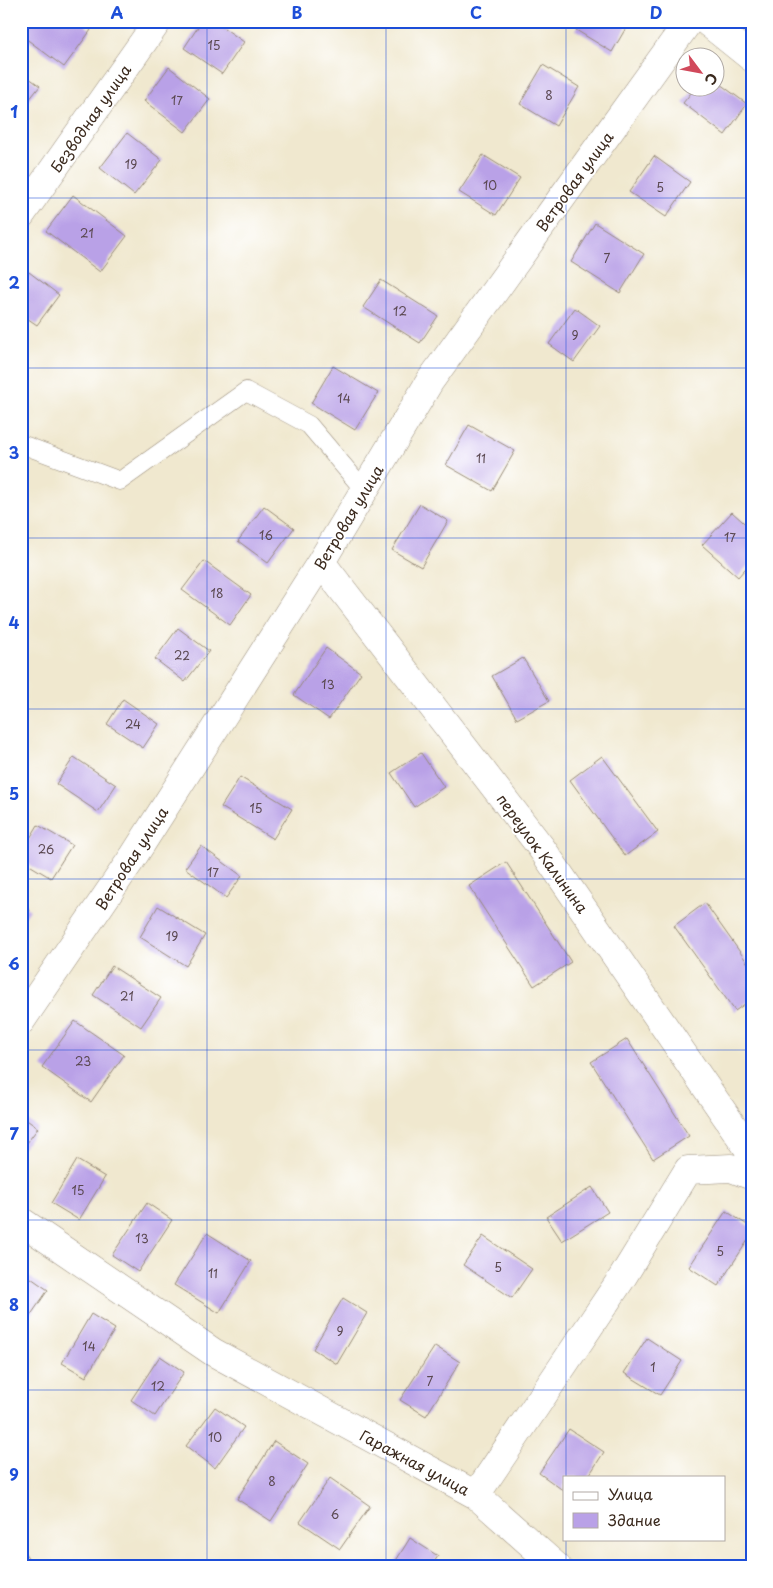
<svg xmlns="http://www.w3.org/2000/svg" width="773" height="1588" font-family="'Playpen Sans',sans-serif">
  <rect width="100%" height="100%" fill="#fff"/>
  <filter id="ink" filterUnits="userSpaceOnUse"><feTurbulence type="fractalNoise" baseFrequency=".02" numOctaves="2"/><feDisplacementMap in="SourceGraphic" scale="10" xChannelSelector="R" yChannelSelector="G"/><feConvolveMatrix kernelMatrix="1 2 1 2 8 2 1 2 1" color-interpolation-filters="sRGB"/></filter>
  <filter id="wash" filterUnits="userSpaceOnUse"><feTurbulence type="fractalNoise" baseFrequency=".0096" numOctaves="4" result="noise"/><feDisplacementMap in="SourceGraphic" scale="20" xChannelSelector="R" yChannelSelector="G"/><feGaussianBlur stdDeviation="1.12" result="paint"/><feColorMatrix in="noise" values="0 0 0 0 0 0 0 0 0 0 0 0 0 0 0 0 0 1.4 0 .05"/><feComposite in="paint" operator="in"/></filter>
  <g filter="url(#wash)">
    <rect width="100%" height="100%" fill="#f0e8cf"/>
    <g id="blocks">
      <path fill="#b9a1e7" d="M21 21H80L91 30 64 67 21 35Z
        M202 21H214L244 42 222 74 184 48Z
        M581 21H630L612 52 576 30Z
        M543 65 579 87 556 126 520 104Z
        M169 67 210 99 185 132 144 101Z
        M21 72 40 86 21 110Z
        M716 81 747 104 725 135 683 103 695 88H716Z
        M127 133 162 160 134 195 100 168Z
        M483 155 520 178 496 215 459 192Z
        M654 156 690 182 666 217 629 192Z
        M73 195 127 236 100 272 46 231Z
        M595 223 644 254 620 293 571 262Z
        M29 272 59 295 37 325 21 314V282Z
        M381 280 438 316 420 343 363 307Z
        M575 308 600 326 574 362 549 344Z
        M333 366 378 393 355 430 311 403Z
        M469 425 515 451 492 491 446 465Z
        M420 504 448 521 421 567 392 550Z
        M264 506 294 528 268 563 238 541Z
        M732 512 752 530V561L738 577 702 545Z
        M204 561 251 595 230 625 182 590Z
        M178 628 209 651 185 682 155 659Z
        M326 648 361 673 329 719 294 695Z
        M523 658 549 701 517 719 492 676Z
        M123 699 159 724 143 748 107 724Z
        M421 753 444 787 414 807 391 773Z
        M602 756 658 832 625 856 570 780Z
        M74 757 116 785 98 812 56 784Z
        M240 777 292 809 273 839 221 807Z
        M38 825 72 845 51 878 21 860V853Z
        M201 846 242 876 226 898 185 868Z
        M506 862 571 962 534 986 469 886Z
        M705 903 752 969V999L735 1011 674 926Z
        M21 904 30 910 21 923Z
        M158 906 205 935 186 966 140 937Z
        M112 966 161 998 141 1027 93 995Z
        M75 1021 124 1055 91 1102 42 1067Z
        M627 1039 689 1136 653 1159 591 1062Z
        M21 1116 38 1128 21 1151Z
        M77 1160 105 1177 79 1220 51 1203Z
        M592 1187 608 1212 562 1241 546 1217Z
        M147 1203 172 1220 138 1272 112 1255Z
        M726 1211 752 1228V1234L718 1286 689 1267Z
        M207 1233 251 1261 219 1313 174 1285Z
        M483 1236 532 1269 512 1298 463 1265Z
        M21 1271 48 1290 21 1329Z
        M343 1298 367 1313 337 1364 313 1349Z
        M91 1314 115 1329 86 1377 62 1363Z
        M647 1338 682 1361 660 1395 624 1373Z
        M435 1346 460 1362 426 1416 400 1400Z
        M160 1356 184 1372 155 1416 131 1400Z
        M215 1407 244 1427 215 1468 186 1446Z
        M569 1429 604 1452 588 1477H564V1491L539 1473Z
        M274 1441 308 1464 271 1521 237 1499Z
        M330 1478 370 1506 340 1549 300 1522Z
        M410 1538 438 1556 431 1567H392Z
        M21 1547 34 1567H21Z"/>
    </g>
  </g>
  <g filter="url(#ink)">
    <use href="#blocks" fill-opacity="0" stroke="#968976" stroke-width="1"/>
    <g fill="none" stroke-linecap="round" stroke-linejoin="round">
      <g stroke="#968976" stroke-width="19">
        <path id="lane" d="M21 444 120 481 246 391 309 425 364 490"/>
      </g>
      <g stroke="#968976" stroke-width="29">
        <path id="street" d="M706 21 752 58
          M21 215 158 21
          M321 562 540 846 752 1154
          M21 1021 133 857 321 562 430 381 689 21
          M21 1221 213 1352 476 1495 557 1567
          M476 1495 622 1278 688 1170 731 1168 752 1176"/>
      </g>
      <use href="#lane" stroke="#fff" stroke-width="18"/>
      <use href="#street" stroke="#fff" stroke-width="28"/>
    </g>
  </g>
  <path fill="none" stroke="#1d4ed8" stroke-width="1" stroke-opacity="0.55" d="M207 21V1567M386 21V1567M566 21V1477M21 198H752M21 368H752M21 538H752M21 709H752M21 879H752M21 1050H752M21 1220H752M21 1390H752M566 1539V1567"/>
  <g text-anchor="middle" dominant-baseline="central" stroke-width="4" stroke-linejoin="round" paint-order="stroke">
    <g font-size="12" fill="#5a4850">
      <text x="214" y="45">15</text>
      <text x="549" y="95">8</text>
      <text x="177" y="100">17</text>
      <text x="131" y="164">19</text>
      <text x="490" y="185">10</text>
      <text x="660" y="187">5</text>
      <text x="87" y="233">21</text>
      <text x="607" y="258">7</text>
      <text x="400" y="311">12</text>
      <text x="575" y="335">9</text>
      <text x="344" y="398">14</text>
      <text x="481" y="458">11</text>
      <text x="266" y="535">16</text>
      <text x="730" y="537">17</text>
      <text x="217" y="593">18</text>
      <text x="182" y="655">22</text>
      <text x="328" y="684">13</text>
      <text x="133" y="724">24</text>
      <text x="256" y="808">15</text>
      <text x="46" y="849">26</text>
      <text x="213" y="872">17</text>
      <text x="172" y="936">19</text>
      <text x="127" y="996">21</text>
      <text x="83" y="1061">23</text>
      <text x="78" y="1190">15</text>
      <text x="142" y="1238">13</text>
      <text x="720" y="1251">5</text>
      <text x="498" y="1267">5</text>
      <text x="213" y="1273">11</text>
      <text x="340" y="1331">9</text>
      <text x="89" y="1346">14</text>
      <text x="653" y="1367">1</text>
      <text x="430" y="1381">7</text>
      <text x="158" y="1386">12</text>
      <text x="215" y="1437">10</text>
      <text x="272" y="1481">8</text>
      <text x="335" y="1514">6</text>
    </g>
    <g font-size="15" fill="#3b2a1e" stroke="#fff">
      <text transform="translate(90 118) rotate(-55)">Безводная улица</text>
      <text transform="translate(574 181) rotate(-54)">Ветровая улица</text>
      <text transform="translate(348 517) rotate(-59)">Ветровая улица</text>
      <text transform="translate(543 853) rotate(54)">переулок Калинина</text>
      <text transform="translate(131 858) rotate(-57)">Ветровая улица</text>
      <text transform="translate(415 1462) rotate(28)">Гаражная улица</text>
    </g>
  </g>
  <rect width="773" height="1588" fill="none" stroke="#fff" stroke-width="55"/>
  <rect x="563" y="1476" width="162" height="65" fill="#ffffff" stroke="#b1aaa5"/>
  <rect x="573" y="1492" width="25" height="8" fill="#ffffff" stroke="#b1aaa5"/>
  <text x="608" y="1500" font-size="15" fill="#3b2a1e">Улица</text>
  <rect x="573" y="1513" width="25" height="15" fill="#b9a1e7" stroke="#b1aaa5"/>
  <text x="608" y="1526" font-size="15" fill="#3b2a1e">Здание</text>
  <g transform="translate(700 72) rotate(122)"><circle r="24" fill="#ffffff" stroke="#b1aaa5"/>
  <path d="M0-4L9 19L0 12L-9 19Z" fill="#d1495b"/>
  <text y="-8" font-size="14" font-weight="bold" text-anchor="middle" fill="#3b2a1e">С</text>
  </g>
  <rect x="28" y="28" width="718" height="1532" fill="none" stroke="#1d4ed8" stroke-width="2"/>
  <g font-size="16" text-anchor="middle" font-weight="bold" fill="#1d4ed8">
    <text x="117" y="19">A</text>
    <text x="297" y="19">B</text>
    <text x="476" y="19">C</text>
    <text x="656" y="19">D</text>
    <text x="14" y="118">1</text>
    <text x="14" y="289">2</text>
    <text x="14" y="459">3</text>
    <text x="14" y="629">4</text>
    <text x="14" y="800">5</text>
    <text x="14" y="970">6</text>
    <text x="14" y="1140">7</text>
    <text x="14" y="1311">8</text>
    <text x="14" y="1481">9</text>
  </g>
</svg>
